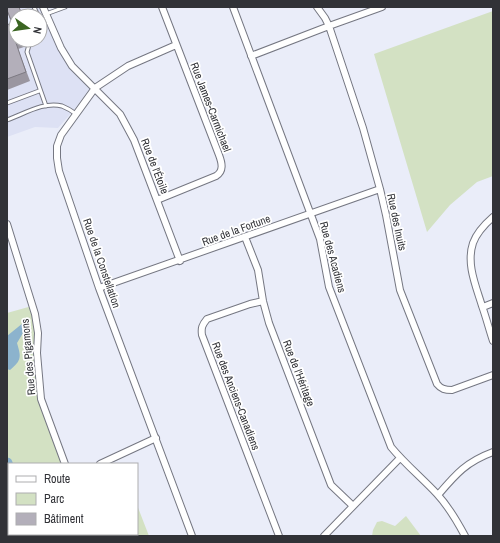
<svg xmlns="http://www.w3.org/2000/svg" width="500" height="543" font-family="'Archivo Narrow',sans-serif">
  <rect width="100%" height="100%" fill="#eaedf9"/>
  <path fill="#dde1f4" fill-rule="evenodd" d="M7 7H44L51 29 90 88 73 111 58 128 35 127 7 137ZM16 16H40V40H16Z"/>
  <path fill="#d3e1c3" d="M493 11V97L492 98 493 99V176L477 182 450 205 427 232 374 54Z
    M32 306 41 399 65 464H9V519L7 517V313Z
    M137 505 149 536H37L34 534H137Z
    M406 516 421 536H372L373 530 377 522 382 521 395 526Z"/>
  <path fill="#8cb3cd" d="M23 323H29L17 343C21 357 22 360 10 370L7 369V336Z"/>
  <g fill="none" stroke-linecap="round" stroke-linejoin="round">
    <path stroke="#8cb3cd" stroke-width="11" d="M7 463 9 469
      M94 534 95 535"/>
    <g stroke="#757782" stroke-width="5">
      <path id="lane" d="M34 7 38 16
        M46 14 65 7
        M40 22 44 31 40 33
        M27 40 29 45 27 52 46 106
        M7 103 39 91
        M7 120C24 114 44 101 62 106 67 108 72 111 76 114"/>
    </g>
    <g stroke="#757782" stroke-width="8">
      <path id="street" d="M43 7 61 48 72 66 120 114 134 140 180 261
        M233 7 320 239 329 287 391 447C405 464 422 478 437 494 449 507 457 521 465 536
        M317 7 325 18 329 26 363 128 380 189 386 215 400 290 437 384C441 389 445 390 452 390L493 375
        M176 45 128 66 95 88 61 135 57 146V158L59 171 99 288 192 536
        M251 56 329 26 382 7
        M157 200 216 176C224 171 222 163 219 155L162 7
        M493 217C485 224 477 232 473 243 466 264 476 286 482 306 486 317 489 329 493 341
        M7 224 35 314 38 333 37 353 41 399 65 464
        M245 237 258 270 263 301 269 323 331 485 353 506
        M99 288 380 189
        M263 301 250 304 207 319C202 325 201 328 202 335L279 536
        M483 307 493 303
        M100 464 156 438
        M438 495C456 474 466 462 493 452
        M324 536 400 458"/>
    </g>
    <use href="#lane" stroke="#fff" stroke-width="3"/>
    <use href="#street" stroke="#fff" stroke-width="6"/>
  </g>
  <path fill="#9a96a0" d="M19 7 23 16H16V29L14 30 7 11Z
    M16 33V40H25L27 46 18 49 30 81 7 90V63L13 34Z"/>
  <path fill="#b3afba" stroke="#7d7a82" d="M7 7H19L22 15 20 16H16V18L11 20 7 10Z
    M9 24 13 34 16 33V39L15 40 26 72 7 79V25Z"/>
  <g text-anchor="middle" dominant-baseline="central" stroke-width="3.5" stroke-linejoin="round" paint-order="stroke">
    <g font-size="11" fill="#313237" stroke="#fff">
      <text transform="translate(211 107) rotate(69)">Rue James-Carmichael</text>
      <text transform="translate(155 166) rotate(69)">Rue de l'Étoile</text>
      <text transform="translate(397 222) rotate(78)">Rue des Inuits</text>
      <text transform="translate(236 230) rotate(-20)">Rue de la Fortune</text>
      <text transform="translate(333 257) rotate(75)">Rue des Acadiens</text>
      <text transform="translate(102 263) rotate(71)">Rue de la Constellation</text>
      <text transform="translate(28 357) rotate(-95)">Rue des Pigamons</text>
      <text transform="translate(299 373) rotate(69)">Rue de l'Héritage</text>
      <text transform="translate(236 396) rotate(69)">Rue des Anciens-Canadiens</text>
    </g>
  </g>
  <rect width="500" height="543" fill="none" stroke="#313237" stroke-width="16"/>
  <rect x="8" y="463" width="130" height="72" fill="#ffffff" stroke="#adadaf"/>
  <rect x="16" y="476" width="20" height="6" fill="#ffffff" stroke="#adadaf"/>
  <text x="44" y="483" font-size="12" fill="#313237">Route</text>
  <rect x="16" y="493" width="20" height="12" fill="#d3e1c3" stroke="#adadaf"/>
  <text x="44" y="503" font-size="12" fill="#313237">Parc</text>
  <rect x="16" y="513" width="20" height="12" fill="#b3afba" stroke="#adadaf"/>
  <text x="44" y="523" font-size="12" fill="#313237">Bâtiment</text>
  <g transform="translate(28 28) rotate(103)"><circle r="19" fill="#ffffff" stroke="#adadaf"/>
  <path d="M0-3L7 15L0 10L-7 15Z" fill="#3b6522"/>
  <text y="-6" font-size="11" font-weight="bold" text-anchor="middle" fill="#313237">N</text>
  </g>
</svg>
